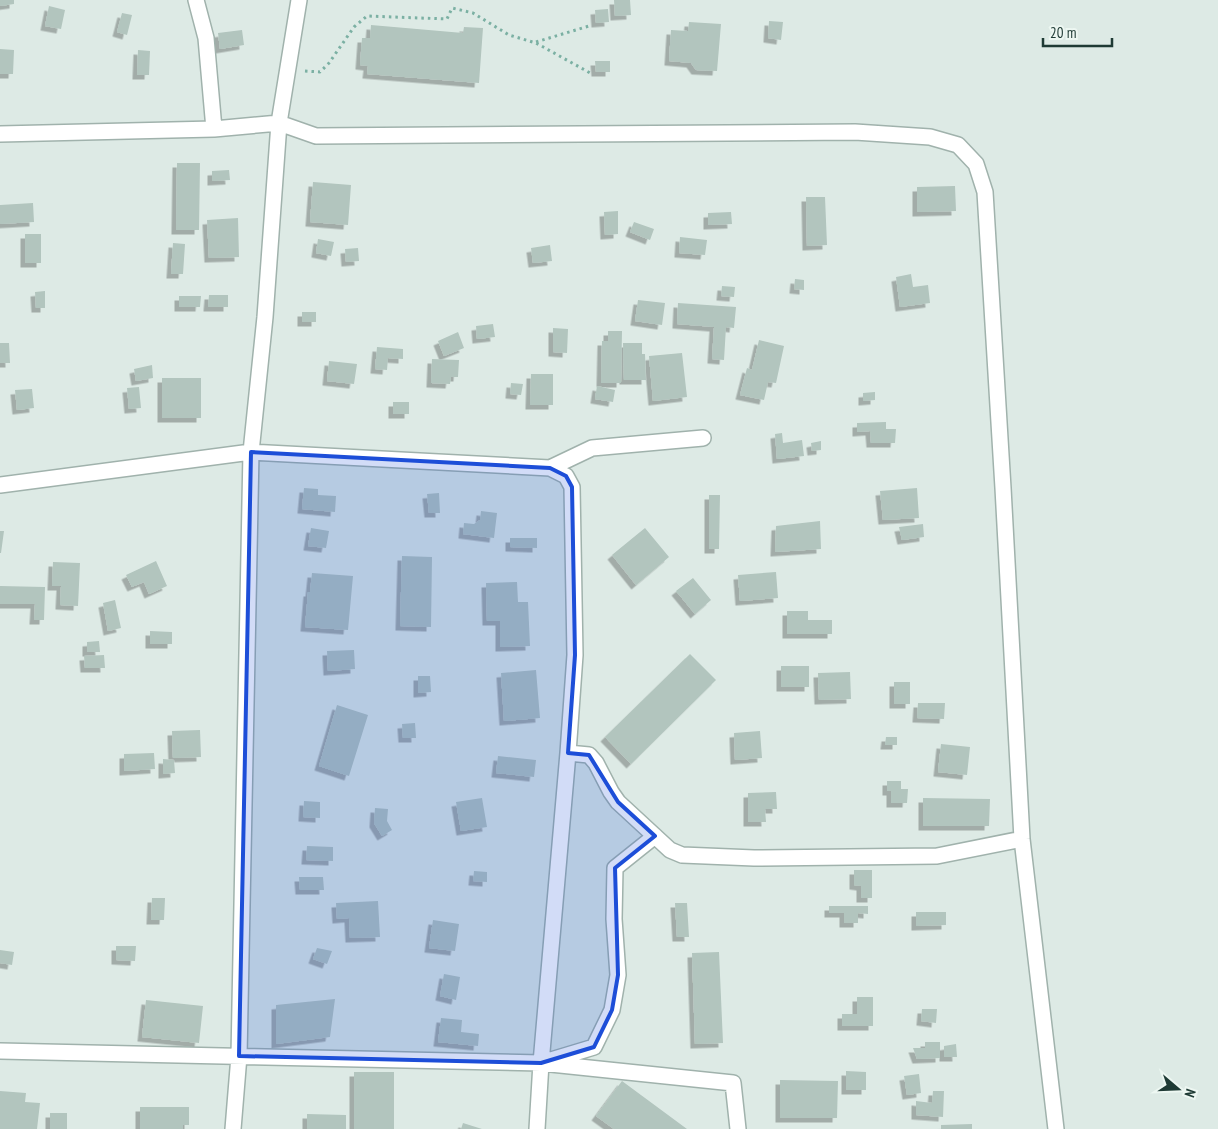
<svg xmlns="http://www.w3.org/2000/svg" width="1218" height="1129" font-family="'PT Sans Narrow',sans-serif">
  <defs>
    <filter id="shadow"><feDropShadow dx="-4.5" dy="4.5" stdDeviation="0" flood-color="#0004"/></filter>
  </defs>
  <rect width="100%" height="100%" fill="#ddeae5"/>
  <path fill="#b2c5be" filter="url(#shadow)" d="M0 0H14V4L0 6Z
    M614 0H630L631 15 615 16Z
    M49 6 65 10 61 29 45 26Z
    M608 9 609 22 596 23 595 10Z
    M122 13 132 15 127 35 117 32Z
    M769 21 783 22 781 40 768 38Z
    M689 22 721 24 717 71 696 70 691 63 669 61 671 30 688 31Z
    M371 25 463 33 464 27 483 28 479 83 367 74 368 66 360 65 362 38H370Z
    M242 30 244 45 220 49 218 33Z
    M0 49 14 50 13 74H0Z
    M138 50 150 51 149 75H137Z
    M595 61H610V72H596Z
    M177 163H200L199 230H176Z
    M229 170 230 180 212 181V171Z
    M313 182 351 185 348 225 310 222Z
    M955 186 956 211 917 212V187Z
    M806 197H825L827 245 807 246Z
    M33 203 34 222 0 224V205Z
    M618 211V234L605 235 604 212Z
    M731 212 732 224 708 225V213Z
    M238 218 239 257 209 258 207 220Z
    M634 222 654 229 650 240 630 232Z
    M25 234H41V263H25Z
    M680 237 707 240 705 255 679 253Z
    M318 239 334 242 331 256 316 253Z
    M173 243 185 244 183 274H171Z
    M550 245 552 261 533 263 531 248Z
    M358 248 359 261 346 262 345 249Z
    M911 274 913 287 928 285 930 303 900 307 896 277Z
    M795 279 804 280V290L794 289Z
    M722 286 735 287 734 297 721 296Z
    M45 291V308H36L35 292Z
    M209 295H228V307H208Z
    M179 296H201L200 307H179Z
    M638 300 665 303 662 325 635 321Z
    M678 303 736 307 734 328 726 327 724 360 712 359 714 327 677 324Z
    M302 312H316V322H302Z
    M493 324 495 337 477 339 476 326Z
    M553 328 568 329 567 353 553 352Z
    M608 331H622L621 383H601L602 341H608Z
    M458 332 464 348 444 356 438 341Z
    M759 340 784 346 776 383 768 382 764 400 740 395 747 368 752 370Z
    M0 343H9L10 363H0Z
    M623 343H642V354H645L646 380H624Z
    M377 347 403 349V359L388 358 387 370 375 369Z
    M682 353 687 397 653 401 649 356Z
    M432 359 459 360 458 377H451L450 384 431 383Z
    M329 361 357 364 354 384 327 381Z
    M152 365 153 378 136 381 134 369Z
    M531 374H553V405H530Z
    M162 378H201V418H162Z
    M511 383 523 384 521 395 510 394Z
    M597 386 615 390 613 402 595 399Z
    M139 387 141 408 129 409 127 388Z
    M32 389 34 408 17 410 15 390Z
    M875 392V400L863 401V393Z
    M393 402H409V414H393Z
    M886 422V429H896L895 443H871L870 431 857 432V423Z
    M782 433 783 443 802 440 804 456 777 459 775 434Z
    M821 441V450L812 451 811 443Z
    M304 488 318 489V495L336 496 335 512 302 509Z
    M917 488 919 518 883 520 880 491Z
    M439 493 440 513H429L427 494Z
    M709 495H720L719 549H709Z
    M481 511 497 513 494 538 463 534 464 523 474 524 480 520Z
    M820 521 821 549 775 552 776 526Z
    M923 524 924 537 902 540 899 527Z
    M311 528 329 531 326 548 308 546Z
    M645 528 669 557 636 585 612 555Z
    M0 531H4L1 553H0Z
    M510 538H537V548L510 547Z
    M402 556 432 557 431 627 400 626Z
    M156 561 167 586 149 594 144 582 132 587 126 575Z
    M53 562 80 563 78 606 60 605 61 586H52Z
    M776 572 778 598 740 601 738 575Z
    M312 573 353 576 348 630 305 627 308 592H310Z
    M693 578 711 600 695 614 676 591Z
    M517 582 518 602H528L530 646 500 647V621H487L486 583Z
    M0 586 45 587 44 620H34L35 604H0Z
    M115 600 121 628 108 631 103 603Z
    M787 611H808V620H832V634H787Z
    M150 631 172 632V644H150Z
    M99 641 100 652H87V642Z
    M354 650 355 669 328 671 327 651Z
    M690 654 716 680 631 764 605 737Z
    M104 655 105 668H85L84 656Z
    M781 666H809V687H781Z
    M536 670 540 718 504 721 501 673Z
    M850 672 851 699 819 700 818 673Z
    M418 676H430L431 692 418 693Z
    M894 682H910V704H894Z
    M918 703H945L944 719 917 718Z
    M337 705 368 715 349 776 319 766Z
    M415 723 416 738H403L402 724Z
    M200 730 201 757 173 758 172 731Z
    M760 731 762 758 735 760 734 733Z
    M886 737H897V745H885Z
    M941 744 970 747 967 775 938 772Z
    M154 753 155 769 124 771V754Z
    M498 756 536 760 534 777 496 773Z
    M163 759 174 760 175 773 163 774Z
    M887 781H901V789H908L907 803H891V791H887Z
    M776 792 777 809H765L766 822H748V793Z
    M482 798 487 827 461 831 456 802Z
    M923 798 990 799 989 826H923Z
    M304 801 320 802V818L303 817Z
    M375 808 388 809 387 821 392 830 382 836 374 823Z
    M307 846 333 847V861L306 860Z
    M854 870H872V898H861V886L854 885Z
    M474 871 487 872V882L473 881Z
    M299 877H323L324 890H300Z
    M152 898H165L164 920H151Z
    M378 901 380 937 350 938 349 918 337 919 336 903Z
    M675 903H687L689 937H677Z
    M829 906H868V914L858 913V923H844V913H829Z
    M916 912H946V925L916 926Z
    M433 920 459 924 455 951 429 948Z
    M116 946H136L135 961 116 960Z
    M317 948 332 951 327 964 313 959Z
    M0 950 14 952 12 965 0 963Z
    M719 952 723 1043 695 1044 692 953Z
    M444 974 460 977 456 1000 440 996Z
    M857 997H873V1026H842V1014H857Z
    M335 999 330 1037 276 1044V1005Z
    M146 1000 203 1006 199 1043 142 1037Z
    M922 1009H937L936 1023 921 1021Z
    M441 1018 462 1020 461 1032 479 1034 478 1046 438 1042Z
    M925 1042H940V1058L917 1059 913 1048H925Z
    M956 1044 957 1057H944V1046Z
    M846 1071 866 1072V1090H846Z
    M354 1072H394V1129H354Z
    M919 1074 921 1093 907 1095 904 1076Z
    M780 1080 838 1081 837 1118H780Z
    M622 1081 687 1129H614L596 1116Z
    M0 1091 26 1093 25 1102 40 1103 37 1129H0Z
    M933 1091H944L943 1117 916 1115V1101L932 1103Z
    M140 1107H189V1125H183V1129H140Z
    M50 1113H67V1129H50Z
    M307 1114 346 1115V1129H307Z
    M463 1123 482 1129H461Z
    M972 1124V1129H941V1125Z"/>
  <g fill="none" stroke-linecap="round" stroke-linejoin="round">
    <g stroke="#a0b2ac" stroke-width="18">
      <path id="street" d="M196 0 206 38 214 129
        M0 134 214 129 279 123 316 136 855 132 930 137 958 145 976 164 985 192 1003 488 1022 839 1056 1129
        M550 468 592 448 703 438
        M0 485 251 452 550 468 566 476 572 487 575 655 568 753 541 1063 537 1129
        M568 753 589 755 596 763 611 792 618 802 670 850 682 855 754 858 937 856 1022 839
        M655 836 615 868 614 919 618 975 612 1010 594 1047 541 1063 733 1083 738 1129
        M0 1051 541 1063
        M233 1129 239 1056 251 452 265 317 279 123 299 0"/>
    </g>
    <path stroke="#7bb0a3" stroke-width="3" stroke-dasharray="2.5 4" stroke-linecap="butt" d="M536 42 589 26
      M305 71 320 72 329 63 354 27 367 16 447 19 452 8 473 13 509 35 536 43 592 74"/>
    <use href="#street" stroke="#fff" stroke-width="15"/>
  </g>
  <path fill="#1d4ed8" fill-opacity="0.2" stroke="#1d4ed8" stroke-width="4" stroke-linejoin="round" d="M251 452 550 468 566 476 572 487 575 655 568 753 589 755 618 802 655 836 615 868 618 975 612 1010 594 1047 541 1063 239 1056Z"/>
  <g transform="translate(1178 1089) rotate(109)" stroke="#edf7f2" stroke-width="4" paint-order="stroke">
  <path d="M0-4L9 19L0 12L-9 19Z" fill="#1e3a34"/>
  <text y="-8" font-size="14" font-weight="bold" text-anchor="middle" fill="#1e3a34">N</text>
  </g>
  <path d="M1043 38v8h69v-8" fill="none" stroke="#1e3a34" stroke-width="2.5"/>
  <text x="1050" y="38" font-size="15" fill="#1e3a34" stroke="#edf7f2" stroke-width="4" paint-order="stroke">20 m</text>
</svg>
